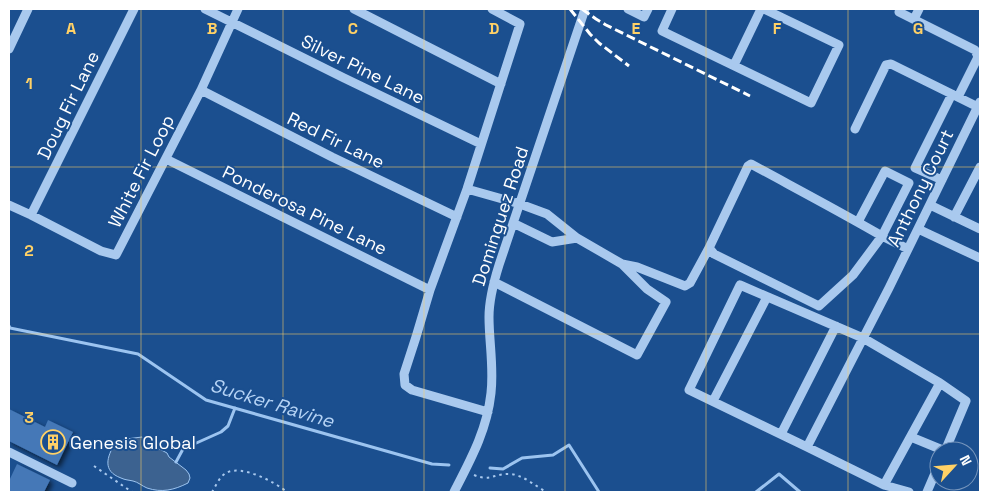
<svg xmlns="http://www.w3.org/2000/svg" width="989" height="501" font-family="'Space Grotesk',sans-serif">
  <defs>
    <filter id="shadow"><feDropShadow dx="3" dy="3" stdDeviation="2.5" flood-color="#0009"/></filter>
  </defs>
  <rect width="100%" height="100%" fill="#1b4f8f"/>
  <path fill="#3c6290" stroke="#9cc4f0" d="M142 437 150 444 167 453 169 457 186 470 189 474 190 478 188 483C174 490 162 493 147 488 142 486 138 482 133 481 129 480 125 480 121 478 102 471 107 457 115 443L126 439Z"/>
  <g fill="none" stroke-linecap="round" stroke-linejoin="round">
    <path stroke="#9cc4f0" stroke-width="3" d="M9 326 10 328 138 354 206 400 432 464 449 465
      M176 462 183 449 221 432 228 426 235 408
      M490 468 503 469 522 458 553 455 569 445 599 492
      M756 492 779 474 800 492"/>
  </g>
  <path fill="#4478b7" filter="url(#shadow)" d="M9 409 45 427 48 420 73 432 57 465 9 441Z
    M17 464 50 480 44 492H9V481Z"/>
  <g fill="none" stroke-linecap="round" stroke-linejoin="round">
    <path stroke="#a9c9ee" stroke-width="2" stroke-dasharray="2.5 4" stroke-linecap="butt" d="M94 466 132 492
      M474 475C490 482 495 473 510 474 521 474 536 486 546 492
      M212 492C216 486 219 477 226 473 241 464 275 482 287 492"/>
    <path stroke="#a9c9ee" stroke-width="9" d="M205 9 344 78 481 144
      M354 9 501 84
      M628 9 644 17 648 9
      M672 9 662 31 811 103 839 45 764 9
      M899 12 975 50 978 57 958 97
      M914 19 919 9
      M9 49 28 9
      M734 65 761 9
      M201 90 332 157 457 217
      M855 129 886 65 891 64 978 107
      M166 159 430 290
      M942 180 915 168 952 94
      M467 189 520 204 547 214 577 238
      M9 205 31 215 101 251 116 255 201 90 238 9
      M930 205 980 229
      M31 215 134 9
      M954 217 980 167
      M858 222 885 171 909 183 882 236C839 211 795 188 751 164L748 166 709 248 714 254 819 306 853 275 882 236 908 249
      M918 229 980 258
      M622 264 637 267 685 286 690 283 709 248
      M494 282 637 355 666 302 647 289 622 264 577 238 552 242 513 223
      M940 383 966 401 945 451
      M713 401 767 297
      M488 412 412 390 405 385 404 374 416 337 430 290 467 189 520 24 492 9
      M781 434 836 326
      M911 437 945 451
      M807 447 884 485 940 383 863 338 740 285 689 390 807 447 889 288 980 102
      M9 452 72 483
      M884 485 909 492
      M454 492C471 459 487 430 491 393 494 367 489 342 489 317 489 299 494 281 499 265L585 9
      M927 492 939 464"/>
    <path stroke="#fff" stroke-width="3" stroke-dasharray="9 4" stroke-linecap="butt" d="M570 9 590 34 599 43 629 66
      M582 9 596 19 606 25 750 96"/>
  </g>
  <path fill="none" stroke="#ffd166" stroke-width="1" stroke-opacity="0.55" d="M141 9V492M283 9V492M424 9V492M565 9V492M706 9V492M848 9V492M9 167H980M9 334H980"/>
  <defs>
    <g id="building-ring" transform="scale(1.25)"><circle r="9.5" fill="#1b4f8f" stroke="#ffd166" stroke-width="1.5"/><path d="M-4-6H4V6H1V3H-1V6H-4ZM-2.5-4.3h1.7v1.8h-1.7ZM.8-4.3h1.7v1.8H.8ZM-2.5-1h1.7V.8h-1.7ZM.8-1h1.7V.8H.8Z" fill="#ffd166"/></g>
  </defs>
  <g fill-rule="evenodd">
    <use href="#building-ring" x="53" y="442"/>
  </g>
  <g text-anchor="middle" dominant-baseline="central" stroke-width="4" stroke-linejoin="round" paint-order="stroke">
    <g font-size="18" fill="#fff" stroke="#1b4f8f">
      <text transform="translate(363 69) rotate(26)">Silver Pine Lane</text>
      <text transform="translate(68 105) rotate(-64)">Doug Fir Lane</text>
      <text transform="translate(336 140) rotate(26)">Red Fir Lane</text>
      <text transform="translate(141 171) rotate(-63)">White Fir Loop</text>
      <text transform="translate(920 188) rotate(-64)">Anthony Court</text>
      <text transform="translate(305 210) rotate(26)">Ponderosa Pine Lane</text>
      <text transform="translate(500 216) rotate(-72)">Dominguez Road</text>
    </g>
    <g font-size="18" fill="#fff" stroke="#1b4f8f" text-anchor="start">
      <text x="70" y="442">Genesis Global</text>
    </g>
    <g font-size="19" font-style="italic" fill="#b5d3f5" stroke="#1b4f8f">
      <text transform="translate(272 403) rotate(17)">Sucker Ravine</text>
    </g>
  </g>
  <g font-size="16" text-anchor="middle" font-weight="bold" fill="#ffd166" stroke="#1b4f8f" stroke-width="4" stroke-linejoin="round" paint-order="stroke">
    <text x="71" y="34">A</text>
    <text x="212" y="34">B</text>
    <text x="353" y="34">C</text>
    <text x="494" y="34">D</text>
    <text x="636" y="34">E</text>
    <text x="777" y="34">F</text>
    <text x="918" y="34">G</text>
    <text x="29" y="89">1</text>
    <text x="29" y="256">2</text>
    <text x="29" y="423">3</text>
  </g>
  <rect width="989" height="501" fill="none" stroke="#ffffff" stroke-width="20"/>
  <g transform="translate(954 466) rotate(64)"><circle r="24" fill="#1b4f8f" stroke="#7695bc"/>
  <path d="M0-4L9 19L0 12L-9 19Z" fill="#ffd166"/>
  <text y="-8" font-size="14" font-weight="bold" text-anchor="middle" fill="#ffffff">N</text>
  </g>
</svg>
